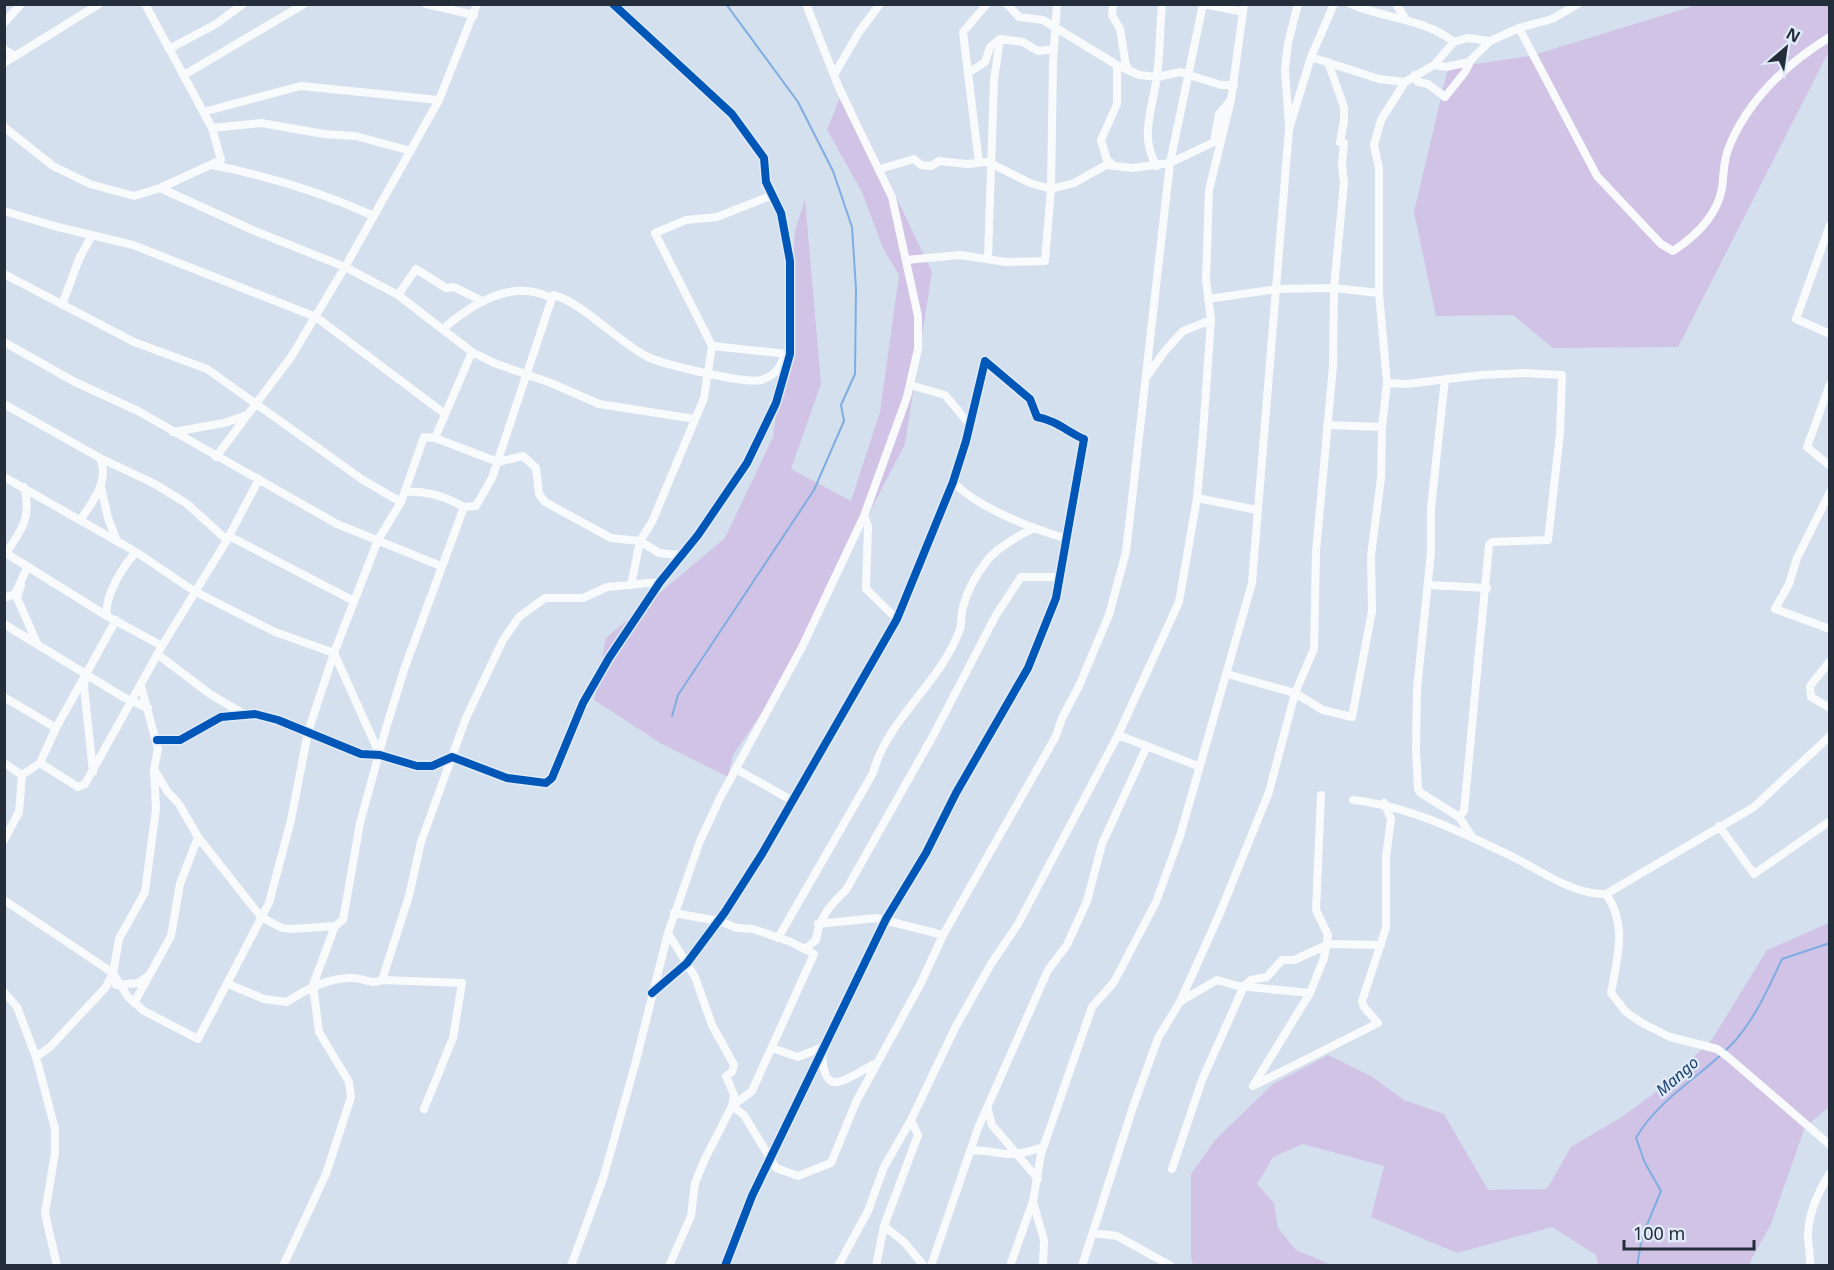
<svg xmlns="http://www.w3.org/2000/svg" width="1834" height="1270" font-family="'Noto Sans',sans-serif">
  <rect width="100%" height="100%" fill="#d4e0ee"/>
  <path fill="#d0c3e6" d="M1697 5H1829V51L1678 347 1553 348 1513 315 1436 316 1414 212 1448 68 1530 56Z
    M840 97 855 111 932 272 905 444 778 689 733 755 728 777 662 744 594 700 606 638 725 538 773 437 790 309 795 231 805 199 821 384 791 469 851 501 880 412 899 275 883 248 861 190 827 130Z
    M1829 923V1107L1805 1127 1771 1224 1750 1262 1752 1265H1598L1596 1255 1552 1227 1457 1253 1371 1217 1384 1166 1303 1144 1273 1157 1257 1184 1274 1203 1278 1228 1296 1250 1332 1265H1193L1191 1256V1174L1216 1139 1273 1084 1328 1055 1371 1076 1404 1100 1444 1114 1488 1190 1547 1189 1571 1147 1620 1118 1656 1092 1711 1041 1767 950Z"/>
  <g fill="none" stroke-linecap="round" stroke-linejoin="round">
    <path stroke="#7fade1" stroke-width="2" d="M173 5 174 4
      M672 716 678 695 814 490 844 421 841 405 855 374 856 289 852 227 833 171 798 102 726 4
      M1637 1266 1642 1237 1661 1191 1645 1163 1636 1138C1658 1099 1702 1076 1732 1044 1754 1021 1769 987 1782 959L1830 943"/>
    <path stroke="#f9fafc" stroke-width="8" d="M426 4 474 15
      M1007 4 1019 17 1043 20 1117 65 1139 75 1157 77 1180 72 1221 85H1234
      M1113 4 1112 15 1120 29 1126 66 1130 71
      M1204 4 1243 12
      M1351 4C1385 19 1423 18 1454 42
      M1396 4 1405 18
      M4 23 21 4
      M1519 28 1597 176 1661 244 1673 251C1696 236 1717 216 1722 188 1724 174 1723 161 1729 147 1748 100 1787 63 1830 37
      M4 49 15 56
      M169 49 216 24 243 4
      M1311 57 1379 79 1405 82
      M4 63 99 4
      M1434 65 1446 67 1469 62 1490 41 1519 28 1552 19 1578 4
      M968 73 985 62 990 47 1000 39 1023 42 1038 51 1054 49
      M184 75 304 4
      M834 75 859 32 880 4
      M1415 75 1418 82 1428 84 1445 97 1465 72 1471 60
      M203 112 301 86 439 100
      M1289 125 1285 69 1288 43 1298 4
      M4 127 53 166 90 184 134 196 160 188 221 160 212 128 145 4
      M212 128 261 123 324 134 355 136 411 151
      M979 163 963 32 987 4
      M212 165C269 176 321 192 374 216
      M1113 165 1107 160 1101 140 1117 104V65
      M1157 166C1138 137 1154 105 1157 75 1160 52 1160 28 1162 4
      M880 169 914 159 921 165 931 166 939 161 967 164 988 162 1030 183 1051 189 1074 183 1106 165 1133 168 1170 163 1214 142 1219 114 1230 101
      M160 188 255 231 345 267 398 295 472 352 494 363 551 383 599 404 695 419
      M4 211 54 226 133 245 316 317 445 414
      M1830 225 1796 319 1830 334
      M988 259 994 80 1000 39
      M906 260 960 255 1006 262 1045 261 1051 189 1053 62 1057 4
      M4 274 134 342 207 369 363 480 401 502
      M398 295 416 269 446 288 454 287 480 300
      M1208 299 1277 289 1334 288 1379 293
      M62 305 79 259 92 235
      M444 328C473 303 513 278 551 298
      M4 342 73 381 138 411 337 524 441 566
      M712 346 788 354
      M1148 375 1164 352 1183 331 1211 320
      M1445 379 1431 508V552L1417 689 1416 750 1418 789 1421 793 1459 817 1473 838
      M1387 383 1407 384 1481 375 1525 373 1562 375 1560 433 1548 540 1492 542 1489 545 1464 811 1459 817
      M1830 384 1807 447 1830 466
      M910 385 945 395 970 425
      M4 404 100 458 153 483 186 503 227 540
      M1327 425 1382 427
      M173 432 224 423 247 415
      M435 438 472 352
      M216 457 291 357 345 267 439 100 477 4
      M4 477 136 552 194 591 275 632 334 653 380 755
      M953 482C978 508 1033 529 1068 539
      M101 487 108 518 117 541
      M405 492C427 490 445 496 464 507
      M1830 492 1797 558 1789 584 1775 609 1830 629
      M1197 498 1257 510
      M864 516 868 526 866 589 897 619
      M80 520C93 502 110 480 100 458
      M229 536 352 600
      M4 552 107 616 162 646
      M6 553C22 530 32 516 24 487
      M21 585 17 598 37 643
      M631 585 640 541 652 522 704 398 712 346 655 233 686 220 717 217 773 195
      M1428 585 1487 588
      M4 598 15 594 27 568
      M107 616C104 596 123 566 136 552
      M4 624 123 697 148 708
      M157 654 210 694 242 713
      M1830 661 1810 686 1811 697 1830 708
      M1227 674 1295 693 1323 710 1352 717 1372 611 1371 556 1381 478 1382 427 1387 383 1379 293V168L1374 145 1381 120 1405 82 1434 65 1454 42 1468 38 1490 41
      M85 679 84 687 93 772
      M4 697 56 728
      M1118 735 1198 766
      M157 740H180L221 717 255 714 278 720 361 754 380 755 417 766H432L452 757 507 778 546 783 552 778 583 703 609 658 660 582 698 535 747 463 776 403 790 354V261L781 213 766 182 764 158 732 114 613 4
      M4 763 22 775
      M40 763 78 787 85 784 162 646 227 540 259 479
      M736 769 791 800
      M155 771 167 791 179 804 198 837 261 917 282 928 292 929 335 926
      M22 775 40 763 56 728 116 620
      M1321 795 1316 910 1328 935 1324 958 1310 993 1253 1086 1378 1023 1364 1007 1362 1001 1386 928V857L1391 819 1384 803
      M1353 800C1410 806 1465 834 1517 859 1544 873 1575 895 1606 894L1754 807 1830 736
      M1719 826 1754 874 1830 821
      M4 840 19 812 22 775
      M1606 894C1628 925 1617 959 1611 993L1626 1012 1642 1023 1670 1037 1717 1049 1728 1057 1830 1145
      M4 900 113 973 128 997 144 1011 198 1039 269 903 291 820 308 732 334 653 378 540 401 502 424 437 435 438 498 462 523 456 536 468 539 494 545 502 611 538 640 541 659 553 679 555
      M674 913 719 921 737 928 753 929 791 942 814 954 752 1091 732 1106
      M818 924 876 918 943 935
      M668 933 695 977 712 1025 734 1065 732 1072 726 1076 734 1095 732 1106 704 1161 695 1183 691 1216 669 1266
      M778 938 873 773C887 719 941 683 960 629 962 622 961 614 963 607 967 591 976 575 986 562 995 549 1020 535 1034 528
      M805 949 816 940C819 918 830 905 846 890L934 734 996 615 1021 577H1061
      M382 980 409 896 421 842 466 718 503 640 519 617 545 598H583L607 587 660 582
      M228 984 264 999 287 1002C306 989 330 977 354 978 366 979 371 985 382 980L462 983 453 1038 424 1109
      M116 985 138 983 148 976
      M4 992 17 1007 36 1057 55 1129V1153L45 1213 57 1266
      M652 993 687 963 725 912 762 854 897 619 953 482 966 441 985 361 1030 399 1037 417C1058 421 1067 432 1084 439L1056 598 1028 668 956 793 926 853 886 919 752 1196 725 1266
      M1181 1001 1217 980 1238 986 1310 993
      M134 1003 171 936 180 884 198 837
      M772 1048 798 1057 823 1047
      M822 1051C823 1105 849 1075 877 1063
      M36 1057 50 1047 106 987 113 973 119 939 145 892 156 809 154 769 158 749 141 686
      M732 1106 744 1115 776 1168 798 1176 831 1163 856 1102 921 983 943 935 1056 736 1062 718 1079 686 1109 615 1126 552 1170 163 1203 4
      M988 1110 992 1125 1038 1179
      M970 1151C985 1148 998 1155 1014 1154 1023 1154 1034 1150 1043 1147
      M1172 1169 1202 1080 1244 986 1251 980 1267 977 1282 960H1294L1329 944 1381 945
      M1033 1202 1044 1240 1043 1266
      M884 1226 904 1242 924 1266
      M1093 1233 1117 1236 1171 1266
      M283 1266 326 1174 351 1097 349 1082 319 1032 313 985 335 926 343 920 360 823 386 728 405 667 464 507 476 506 492 478 553 295C581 301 620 344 648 357 665 365 745 384 761 380 774 376 782 367 784 354
      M571 1266 603 1179 636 1061 668 933 700 841 720 798 802 647 864 516 907 397 918 349V316L892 197 839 88 806 4
      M838 1266 868 1211 884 1167 911 1120 955 1028 991 964 1018 924 1118 735 1179 602 1197 498 1203 433 1211 320 1206 280 1209 190 1231 100 1244 4
      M876 1266 884 1226 918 1135 911 1120
      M931 1266 978 1128 1048 970 1067 945 1087 901 1102 844 1147 746
      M1010 1266 1033 1201 1041 1154 1092 1007 1114 982 1156 902 1180 836 1252 583 1289 129 1311 57 1334 4
      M1082 1266 1133 1107 1158 1038 1180 1002 1220 913 1269 792 1295 693 1314 649 1316 552 1333 366 1334 288 1344 182 1342 165 1344 143 1340 142 1344 121V107L1328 62
      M1810 1266C1811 1256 1808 1246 1808 1236 1808 1213 1818 1192 1830 1173"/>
    <g stroke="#e1ebf8" stroke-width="11">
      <path id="cycleway" d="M157 740H180L221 717 255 714 278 720 361 754 380 755 417 766H432L452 757 507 778 546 783 552 778 583 703 609 658 660 582 698 535 747 463 776 403 790 354V261L781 213 766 182 764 158 732 114 613 4
        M652 993 687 963 725 912 762 854 897 619 953 482 966 441 985 361 1030 399 1037 417C1058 421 1067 432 1084 439L1056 598 1028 668 956 793 926 853 886 919 752 1196 725 1266"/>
    </g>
    <use href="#cycleway" stroke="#0057b8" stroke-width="8"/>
  </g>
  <g text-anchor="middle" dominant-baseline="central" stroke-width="4.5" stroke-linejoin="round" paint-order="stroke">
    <g font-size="16" font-style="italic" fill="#17406e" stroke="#e1ebf8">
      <text transform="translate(1677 1076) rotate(-41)">Mango</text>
    </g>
  </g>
  <rect width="1834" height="1270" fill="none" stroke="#232e3a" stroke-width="12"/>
  <g transform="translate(1786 48) rotate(29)" stroke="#e1ebf8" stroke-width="4.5" paint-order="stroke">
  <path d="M0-4.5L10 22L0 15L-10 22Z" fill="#232e3a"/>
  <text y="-9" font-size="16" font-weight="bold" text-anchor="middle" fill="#232e3a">N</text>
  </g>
  <path d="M1624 1240v9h130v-9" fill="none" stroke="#232e3a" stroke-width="3"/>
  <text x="1633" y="1240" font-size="18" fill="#232e3a" stroke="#e1ebf8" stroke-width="4.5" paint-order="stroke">100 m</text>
</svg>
